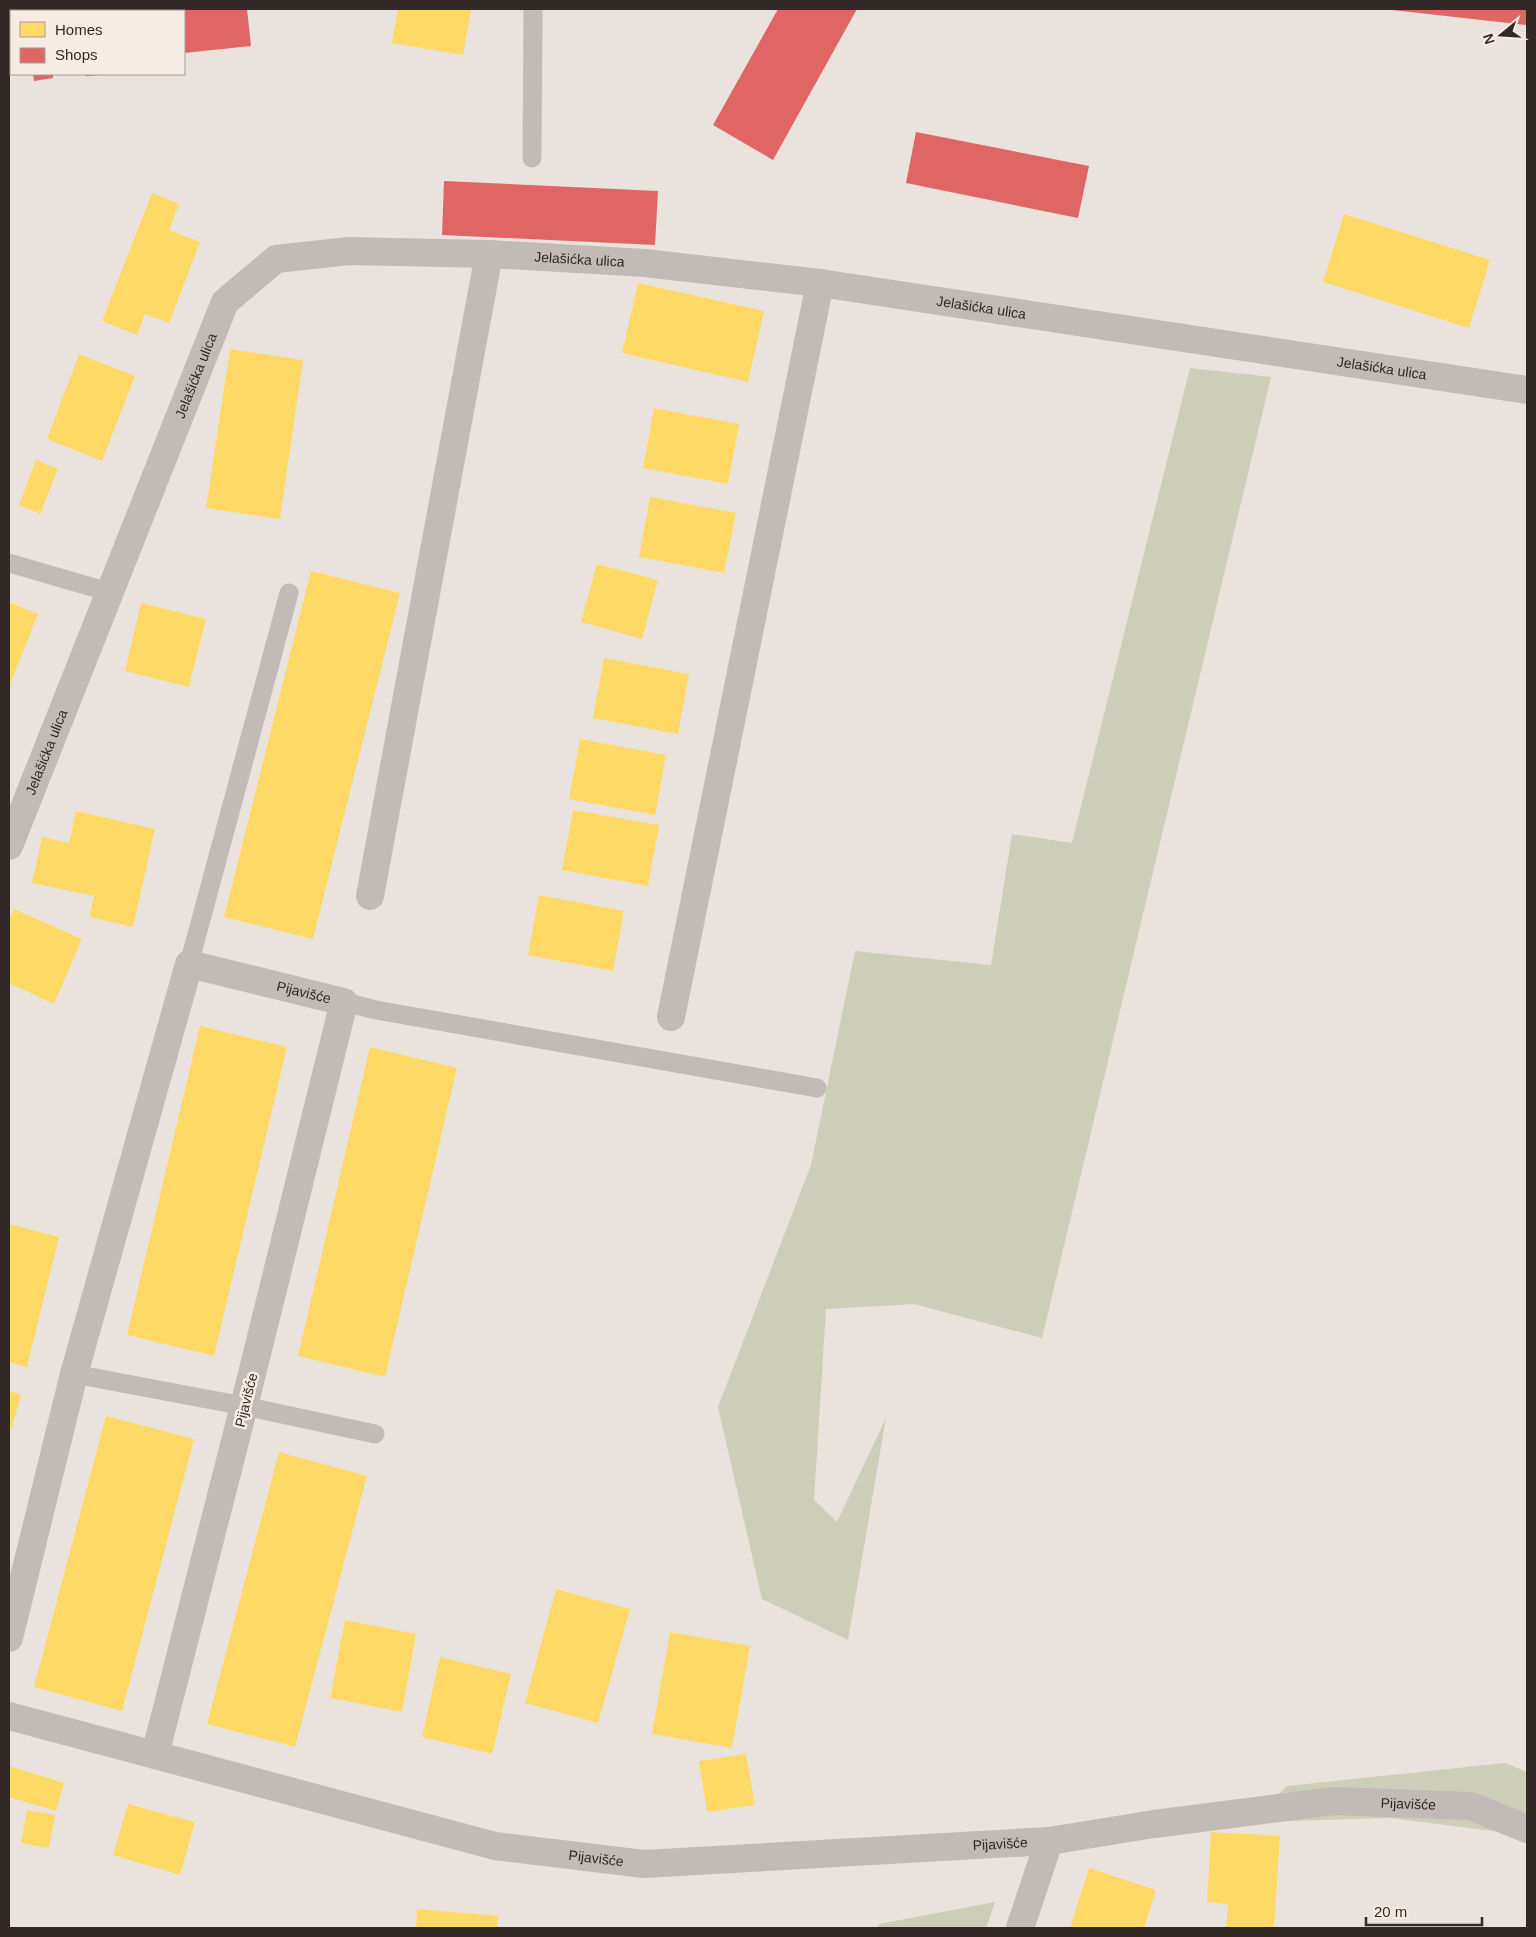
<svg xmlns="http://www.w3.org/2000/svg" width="1536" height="1937" font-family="Arial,sans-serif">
  <rect width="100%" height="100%" fill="#e9e2dd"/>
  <path fill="#ccceb8" d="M1190 368 1271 377 1042 1338 914 1304 826 1309 814 1500 837 1522 886 1418 848 1640 762 1599 718 1407 811 1165 855 951 991 965 1012 834 1072 843Z
    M1505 1763 1527 1772V1835L1390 1818 1249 1822 1287 1786Z
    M995 1902 986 1928H877L879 1924Z"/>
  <path fill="#ffd966" d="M398 9H471L463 55 392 43Z
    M152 193 179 204 169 230 200 242 169 323 145 314 137 335 102 321Z
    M1344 214 1490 260 1469 328 1323 282Z
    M638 283 764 311 748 382 622 353Z
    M230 349 303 360 280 519 206 508Z
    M79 354 135 376 102 461 47 439Z
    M654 408 739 424 728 484 643 468Z
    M36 460 58 469 40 514 19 505Z
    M650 497 736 513 724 573 639 557Z
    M597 564 658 580 642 639 581 622Z
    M311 571 400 593 313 939 224 917Z
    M9 602 38 614 9 687Z
    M141 603 206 619 189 687 125 671Z
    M604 658 689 674 678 734 593 718Z
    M580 739 666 755 655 815 569 799Z
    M573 810 659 825 648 886 562 870Z
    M76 811 155 829 133 927 89 917 94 896 32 883 42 837 69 843Z
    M539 895 624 911 613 971 528 955Z
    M14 909 82 939 54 1004 9 983V920Z
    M200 1026 287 1047 214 1356 127 1335Z
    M370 1047 457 1068 385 1377 298 1356Z
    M9 1224 59 1237 27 1367 9 1362Z
    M9 1391 21 1395 9 1436Z
    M106 1416 194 1439 122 1711 34 1687Z
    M279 1452 367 1476 295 1747 207 1724Z
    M556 1589 630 1609 598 1723 525 1703Z
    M345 1620 416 1634 402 1712 330 1698Z
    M670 1632 750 1646 732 1748 652 1734Z
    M440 1657 511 1674 492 1754 422 1737Z
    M746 1754 755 1805 707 1812 699 1761Z
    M9 1766 64 1783 56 1811 9 1797Z
    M128 1804 195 1822 180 1875 113 1855Z
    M27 1810 55 1815 49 1848 21 1843Z
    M1211 1832 1280 1836 1274 1928H1226L1228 1904 1207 1902Z
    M1089 1868 1156 1890 1144 1928H1070Z
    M417 1909 498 1916 497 1928H416Z"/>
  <path fill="#e06666" d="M9 9H247L251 46 184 53V11H11V70H9Z
    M778 9H857L773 160 713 125Z
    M1393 9H1527V25L1392 10Z
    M33 74H53V78L34 81Z
    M85 74H100V75L86 76Z
    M916 132 1089 166 1078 218 906 183Z
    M444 181 658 191 655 245 442 235Z"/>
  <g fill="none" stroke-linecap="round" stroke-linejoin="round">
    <path stroke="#c2bab6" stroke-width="19" d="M532 158 533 9
      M9 563 109 592
      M189 964 289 593
      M344 1002 376 1010 817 1088
      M74 1374 244 1406 375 1434"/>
    <g stroke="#c2bab6" stroke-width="28">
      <path id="s1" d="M9 846 225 302 276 259 349 251 489 254 645 263 820 283 1527 390"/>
      <path d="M370 896 489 254"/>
      <path d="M671 1017 820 283"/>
      <path id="s2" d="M9 1638 74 1374 189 964 344 1002 244 1406 155 1755"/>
      <path id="s3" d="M9 1716 495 1846 644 1864 1049 1841 1154 1824 1334 1801 1471 1806 1527 1829"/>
      <path d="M1020 1928 1049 1841"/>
    </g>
  </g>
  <g text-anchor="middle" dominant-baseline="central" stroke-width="5" stroke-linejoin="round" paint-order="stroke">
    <g font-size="14" fill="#322825" stroke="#f7ece3">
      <text stroke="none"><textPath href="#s1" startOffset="956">Jelašićka ulica</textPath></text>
      <text stroke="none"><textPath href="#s1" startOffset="1361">Jelašićka ulica</textPath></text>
      <text stroke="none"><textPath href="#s1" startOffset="1766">Jelašićka ulica</textPath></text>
      <text stroke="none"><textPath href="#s1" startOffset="506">Jelašićka ulica</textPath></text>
      <text stroke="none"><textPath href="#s1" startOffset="101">Jelašićka ulica</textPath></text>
      <text stroke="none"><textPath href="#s2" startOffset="816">Pijavišće</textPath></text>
      <text transform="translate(246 1400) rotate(-76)">Pijavišće</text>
      <text stroke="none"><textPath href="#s3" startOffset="1421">Pijavišće</textPath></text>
      <text stroke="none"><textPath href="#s3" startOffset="1010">Pijavišće</textPath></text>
      <text stroke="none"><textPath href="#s3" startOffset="605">Pijavišće</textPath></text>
    </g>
  </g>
  <rect width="1536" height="1937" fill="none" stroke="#322825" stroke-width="20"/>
  <rect x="10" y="10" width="175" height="65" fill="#f7ece3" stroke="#a89e97"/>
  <rect x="20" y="22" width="25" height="15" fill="#ffd966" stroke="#a89e97"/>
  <text x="55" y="35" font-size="15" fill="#322825">Homes</text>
  <rect x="20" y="48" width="25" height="15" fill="#e06666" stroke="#a89e97"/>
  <text x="55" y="60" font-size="15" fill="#322825">Shops</text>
  <g transform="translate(1501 35) rotate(252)" stroke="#f7ece3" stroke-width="4" paint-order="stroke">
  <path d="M0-4L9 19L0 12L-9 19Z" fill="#322825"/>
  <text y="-8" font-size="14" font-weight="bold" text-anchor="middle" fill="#322825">N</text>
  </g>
  <path d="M1366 1917v8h116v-8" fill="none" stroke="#322825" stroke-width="2.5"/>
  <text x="1374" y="1917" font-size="15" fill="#322825" stroke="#f7ece3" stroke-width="4" paint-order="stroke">20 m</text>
</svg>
